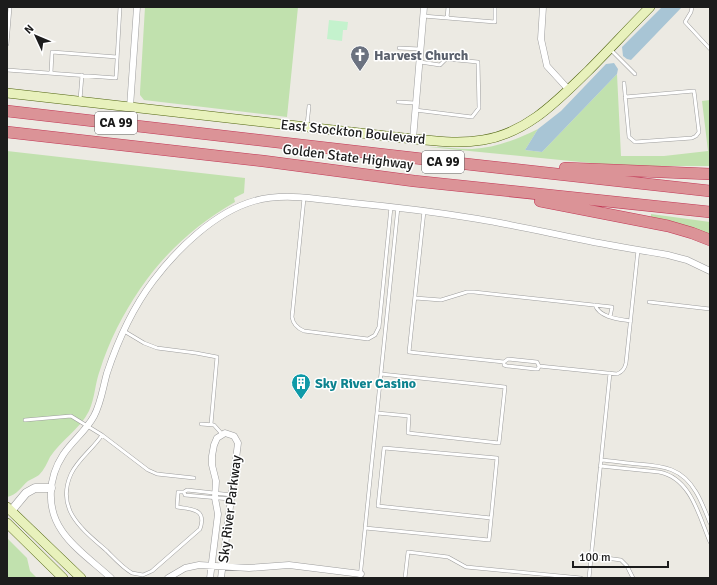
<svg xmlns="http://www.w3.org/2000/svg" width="717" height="585" font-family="Signika,sans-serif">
  <rect width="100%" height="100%" fill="#eceae3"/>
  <path fill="#c1e1ae" d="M145 7H298L287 117 144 100 140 95V92Z
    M617 74 621 156H664L708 151 702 101 710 100V166H621L429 147C443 147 458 149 472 149 495 148 518 139 538 129L525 150 542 152Z
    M7 151 245 178 244 193 234 198 235 202C197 224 165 252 140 289 123 314 109 341 100 370 95 383 95 398 89 411 80 429 61 440 50 457 47 463 44 470 39 475 36 477 32 479 28 481 21 487 17 495 7 497Z
    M651 214 710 222V235L651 218Z
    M7 538 27 558 30 571 37 578H7Z"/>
  <path fill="#c4f2cd" d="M329 20 348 22 347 30H343L342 41 327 39Z"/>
  <path fill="#a8c5d5" d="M662 7H682L631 60 627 59 623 56 622 47Z
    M614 63 618 69 617 74 542 152 525 150 538 129 561 111 606 64Z"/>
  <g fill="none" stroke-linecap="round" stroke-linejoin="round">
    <g stroke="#9d9d9d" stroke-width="4">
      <path id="service" d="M692 7 691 12 685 22 710 49
        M423 16 495 22V7
        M447 18 448 7
        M7 44 10 7
        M399 48 420 49
        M611 50 635 74
        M7 70 116 78 120 7
        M51 73 52 52 117 57
        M624 83 629 137 635 142 692 138 696 136 699 132 694 91 625 97
        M80 100 82 75
        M398 102 415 103
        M415 110 472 117 479 108 478 62 446 59 440 65 420 62
        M307 125 309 106
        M304 198 292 317C293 324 297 328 304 331L368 339 375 335 379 327 391 207
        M424 211 409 352 504 362 508 359 537 362 539 366 617 374C622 372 625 369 626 363L638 250
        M415 298 441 300 467 292H474L612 307 610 317
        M649 302 710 309
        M595 305C600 318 619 319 631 321
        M124 331 144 343 157 348 196 353 217 357 211 424
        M504 362V365L507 366 535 369H538L539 366
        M377 413 409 416 408 433 499 443 505 387 381 374
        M25 420 71 416 102 435 148 470 157 474 194 478
        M201 424 214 425 222 434
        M102 435C93 449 78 459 71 474 55 510 83 530 107 551 115 559 123 568 132 573L143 575 152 571 200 529C207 509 192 509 177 507L178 492H184L187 490 232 495
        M601 460C613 461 626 463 638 464 664 466 682 468 696 492 702 502 706 513 710 523
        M600 466 659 472C691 478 699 516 710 542
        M184 492 185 495 230 499
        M365 528 489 540 497 458 384 448 378 506 491 518
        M591 556 621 560 627 566 633 578
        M360 578 398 207
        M405 578 408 552 448 557 466 567 581 578
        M589 578 610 373"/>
    </g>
    <g stroke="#9d9d9d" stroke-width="7">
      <path id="minor" d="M543 7 541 39 547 66 569 90
        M130 107 137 7
        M413 139 424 7
        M111 578C96 564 74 549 62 531 46 508 48 478 63 455 72 441 86 431 94 416 101 403 103 387 107 373 118 340 132 309 153 281 177 249 215 212 254 201 286 192 321 200 353 203 395 207 436 212 478 219 514 225 549 233 584 240 612 246 640 250 668 255L687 260 710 271
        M168 578 185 568 199 565 249 568 289 565 361 574
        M210 578 218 514 215 498 216 481 212 465V456L214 445 217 438 225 433 234 436 238 443 221 578"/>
    </g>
    <g stroke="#9d9d9d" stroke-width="9">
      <path id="tertiary" d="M11 511 26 493 35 488H51"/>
    </g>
    <g stroke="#516511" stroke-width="10">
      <path id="secondary" d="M7 93 413 139C436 141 459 144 483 140 527 133 557 101 588 71 609 50 629 28 650 7
        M7 507 81 578
        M7 523 63 578"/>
    </g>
    <g stroke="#c23856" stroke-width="12">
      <path id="motorway" d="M7 111 475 165 710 191
        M7 132 263 161 414 181 710 212
        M565 168 710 174
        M540 201 668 226 692 233 710 240"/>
    </g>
    <use href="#service" stroke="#fff" stroke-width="3"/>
    <use href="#minor" stroke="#fff" stroke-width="6"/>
    <use href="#tertiary" stroke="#fff" stroke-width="8"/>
    <use href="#secondary" stroke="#e8f1bc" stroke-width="9"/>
    <use href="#motorway" stroke="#db9397" stroke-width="11"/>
  </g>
  <defs>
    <g id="church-pin" transform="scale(1)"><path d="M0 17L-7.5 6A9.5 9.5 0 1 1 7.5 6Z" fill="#6b7280" stroke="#fff"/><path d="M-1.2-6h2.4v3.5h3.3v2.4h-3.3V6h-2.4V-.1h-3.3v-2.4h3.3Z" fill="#fff"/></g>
    <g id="building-pin" transform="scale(1)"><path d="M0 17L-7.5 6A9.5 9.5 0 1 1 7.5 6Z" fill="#0f9aa8" stroke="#fff"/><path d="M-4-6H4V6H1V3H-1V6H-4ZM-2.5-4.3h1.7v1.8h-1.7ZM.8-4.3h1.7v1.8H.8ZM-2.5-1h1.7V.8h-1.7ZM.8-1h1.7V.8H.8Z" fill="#fff"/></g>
  </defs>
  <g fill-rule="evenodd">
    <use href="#church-pin" x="360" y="55"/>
    <use href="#building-pin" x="301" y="383"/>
  </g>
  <g text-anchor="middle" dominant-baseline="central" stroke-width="3" stroke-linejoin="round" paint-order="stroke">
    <g fill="#fff" stroke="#606060" stroke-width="1">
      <rect x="95" y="112" width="42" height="22" rx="3"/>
      <rect x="422" y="151" width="42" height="22" rx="3"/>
    </g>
    <g font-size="13" font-weight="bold" fill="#1c1c1c">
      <text x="116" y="123">CA 99</text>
      <text x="443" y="162">CA 99</text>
    </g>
    <g font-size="14" font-weight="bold" fill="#5b616d" stroke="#fff" text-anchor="start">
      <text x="374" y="55">Harvest Church</text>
    </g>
    <g font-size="14" fill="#1c1c1c" stroke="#fff">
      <text transform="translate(353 132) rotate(6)">East Stockton Boulevard</text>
      <text transform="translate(348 157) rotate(7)">Golden State Highway</text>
      <text transform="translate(230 509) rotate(-83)">Sky River Parkway</text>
    </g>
    <g font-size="14" font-weight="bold" fill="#0d838f" stroke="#fff" text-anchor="start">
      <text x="315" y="383">Sky River Casino</text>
    </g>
  </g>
  <rect width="717" height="585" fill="none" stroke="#1c1c1c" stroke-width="16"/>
  <g transform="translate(36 36) rotate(314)" stroke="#ffffff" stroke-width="3" paint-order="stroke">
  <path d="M0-3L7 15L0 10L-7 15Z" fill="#1c1c1c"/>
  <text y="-6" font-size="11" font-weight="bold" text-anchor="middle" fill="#1c1c1c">N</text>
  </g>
  <path d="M573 561v6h95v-6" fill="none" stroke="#1c1c1c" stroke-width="2"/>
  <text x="579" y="561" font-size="12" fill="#1c1c1c" stroke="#ffffff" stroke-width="3" paint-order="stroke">100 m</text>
</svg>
